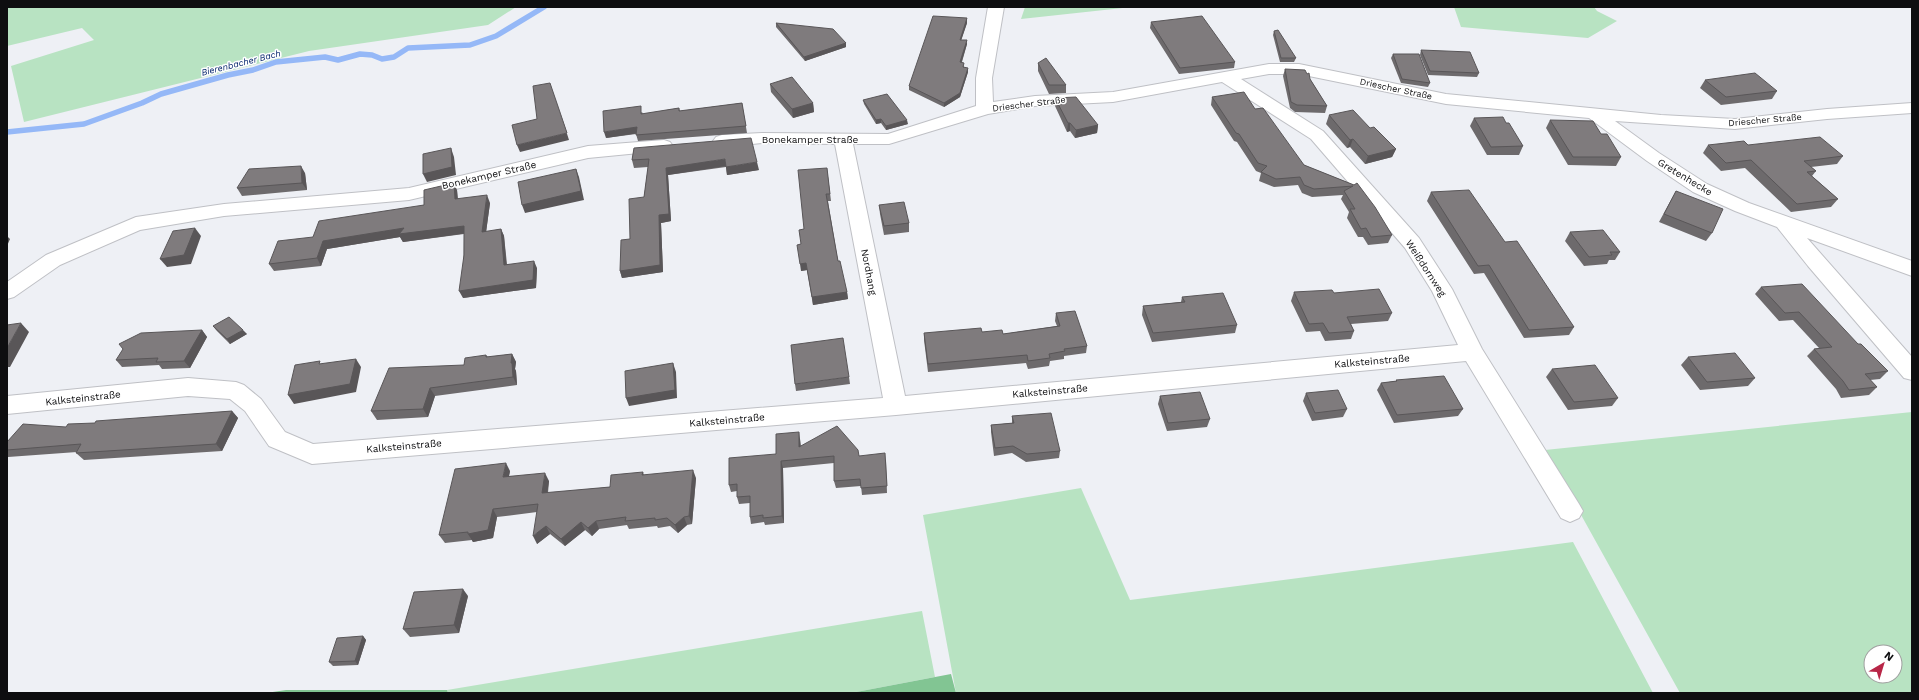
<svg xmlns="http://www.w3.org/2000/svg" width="1919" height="700" font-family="'Work Sans',sans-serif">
  <rect width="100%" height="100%" fill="#eef0f5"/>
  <path fill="#b8e3c2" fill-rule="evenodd" d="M7 7H516L488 25 309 51 24 122 11 66 94 40 82 28 7 46Z
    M1025 7H1132L1021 19Z
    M1454 7H1594L1597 11 1617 21 1588 38 1461 27Z
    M1912 412V693H1680L1545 450ZM1871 652H1895V676H1871Z
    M1081 488 1130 600 1573 542 1653 693H956L923 515Z
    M922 611 935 677 851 693H448L447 690Z"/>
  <path fill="#82c593" d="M951 674 956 693H851Z
    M286 690H447L448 693H266Z"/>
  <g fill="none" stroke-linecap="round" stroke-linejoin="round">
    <path stroke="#95b8f7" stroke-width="5.5" d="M7 132 84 124 142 103 161 94 228 75 253 70 276 62 325 57 338 60 360 54 372 55 382 59 394 57 408 48 470 45 496 36 544 7"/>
    <g stroke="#bfc0c5" stroke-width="2">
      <path id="minor" d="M988 7H1004L992 78 993 102 1035 96 1113 92 1269 64H1299L1446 94 1661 115 1735 119 1827 109 1912 103V113L1827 119 1735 129 1615 121 1659 153 1707 184 1749 203 1912 261V276L1807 238 1912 357V380L1904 378 1808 266 1777 227 1735 211 1693 192 1647 161 1589 118 1446 104 1299 74H1269L1241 79 1323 131 1419 238 1452 289 1482 349 1579 504 1583 511 1579 518 1570 522 1561 518 1466 361 896 415 312 464 269 446 245 411 230 399 188 396 7 414V396L188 378 236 382 244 385 261 399 285 432 313 444 883 398 835 144 762 143 722 147 716 145 713 141 716 137 722 135 762 133 888 134 976 106V78ZM1222 82 1311 139 1405 248 1432 291 1458 345 905 396 853 144H889L988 114 1035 106 1113 102Z
        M664 140 670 142 673 146 670 150 588 158 409 200 224 216 140 230 60 265 14 297 7 299V282L46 255 136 217 224 204 409 188 588 146Z"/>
    </g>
    <use href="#minor" fill="#fff" fill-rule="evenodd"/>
  </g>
  <path fill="#6d6a6c" d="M967 18V23L961 40 967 44 962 62 964 67 968 72 960 97 944 107 909 90V86Z
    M1151 22 1235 62 1234 68 1179 74 1150 28Z
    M776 23 846 43V47L805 61 776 27Z
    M1274 31 1296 58 1294 62H1280L1273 35Z
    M1421 50 1479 73 1477 77 1428 75 1420 55Z
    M1393 54 1430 83 1428 87 1401 83 1391 58Z
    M1038 63 1066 85V93L1049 94 1038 71Z
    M1285 69 1310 79 1327 106 1325 113 1295 112 1290 108 1283 76Z
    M1705 80 1777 91 1772 99 1721 105 1700 88Z
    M770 84 813 103 814 112 793 118 771 92Z
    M1212 97 1255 109 1304 165 1354 185 1392 235 1388 243 1368 245 1363 237H1358L1347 218 1349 212 1341 199 1343 195 1312 197 1302 193 1298 185 1274 187 1259 181 1261 173 1256 171 1237 142 1234 141 1211 105Z
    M1055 98 1098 125 1097 133 1075 138 1070 131 1067 132 1055 106Z
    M863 100 908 124 886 130 881 123 876 124 864 104Z
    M742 103 747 133 638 141 636 134 606 138 642 112 643 114 679 108 680 111Z
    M1329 115 1370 128 1396 149 1392 157 1365 164 1350 147 1347 148 1326 124Z
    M1474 118 1506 123 1523 146 1519 155H1487L1470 126Z
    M1550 120 1601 134 1621 157 1616 166 1568 165 1546 128Z
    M1708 145H1748L1843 156 1837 164 1811 167 1816 171 1812 176 1838 199 1831 207 1791 212 1745 168 1721 171 1703 153Z
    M634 148 759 170 727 175 726 167 668 175 671 221 661 223 663 272 622 278 620 271 644 197 648 167 634 168 632 160Z
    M827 168 831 201H828L838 261 847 292 848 299 813 305 807 270 801 271V244L804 229Z
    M305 173 307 190 242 196 237 188Z
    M457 190 458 199 490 203 486 232 501 229 504 236 507 264 537 268 536 288 463 298 464 234 403 242 400 237 327 249 321 266 274 271 269 264 313 237 424 205Z
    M1676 191 1712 233 1706 241 1659 222 1671 200Z
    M1431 192 1505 242 1574 327 1569 335 1524 338 1484 273 1474 274 1427 201Z
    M879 205 909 223V232L884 235 880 214Z
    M1570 232 1620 252 1615 260H1609L1607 264 1584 266 1565 241Z
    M1761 287 1858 344 1888 371 1880 379 1870 380 1877 387 1869 395 1841 398 1836 389 1807 356 1814 349 1819 348 1793 320 1779 321 1755 294Z
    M1294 292 1334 293 1392 313 1388 321 1351 324 1354 331 1351 339 1325 341 1320 331 1306 332 1291 301Z
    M1182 297 1237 325 1235 333 1152 342 1142 315 1143 306 1181 302Z
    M1056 313 1087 346 1086 353 1064 356V359L1050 361 1049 366 1028 369 1026 363 928 372 924 340V333L982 332 1003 334 1057 326 1055 321Z
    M213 326 247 334 230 344 216 330Z
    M202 330 207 337 190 368 162 369 159 365 122 367 116 360Z
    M512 354 516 362 515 369 516 371 517 385 435 396 428 417 377 420 371 411 464 365 486 355 488 357Z
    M1688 357 1755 378 1748 386 1700 390 1681 365Z
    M1552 369 1618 398 1612 406 1568 410 1546 377Z
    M849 377 850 384 796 391 795 384Z
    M1396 380 1463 409 1458 416 1394 423 1377 390 1381 383 1396 381Z
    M1306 393 1347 409 1343 417 1312 421 1303 401Z
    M1160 396 1210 419 1207 427 1167 431 1158 404Z
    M232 411 238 418 222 451 84 460 76 453 77 452 8 457H7V442L66 427 95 423Z
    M1012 416 1060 451 1059 458 1026 462 1012 453 994 456 991 432V425L1012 423Z
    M800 439 801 447 886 460 887 493 862 495 861 486 836 488 834 481V463L783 468 784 523 765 525 764 522 751 524 750 517V503L739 504 737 497V491L731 492 729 485 776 454Z
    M510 471 509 476 549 481 548 493 610 487 643 472 644 475 696 478 692 524 687 525 678 533 670 526 658 528 657 526 629 529 627 525 599 529 592 536 585 530 565 546 550 534 537 544V512L497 517 493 538 473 542 472 540 445 543 439 535Z
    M468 596 459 633 410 637 403 629Z
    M363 636 366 640 358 665 333 666 329 662Z"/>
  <path fill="#595658" d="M967 18V23L960 44V40Z
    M967 40V44L960 67V62Z
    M846 43V47L805 61 804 57Z
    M968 68V72L960 97 944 107V103Z
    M553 90 569 140 520 152 517 145 567 133Z
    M813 103 814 112 793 118 792 109Z
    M881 119V123L876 124V120Z
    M907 120 908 124 886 130V126Z
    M1068 123H1070V131L1067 132Z
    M1098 125 1097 133 1075 138 1076 130Z
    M637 127 639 133 606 138 604 132Z
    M1353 139 1350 147 1347 148 1350 140Z
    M451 148 454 157 456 175 427 182 423 174Z
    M1396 149 1392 157 1365 164 1368 156Z
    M725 159 726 166 668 175 671 221 661 223 663 272 622 278 620 271 659 215 666 168Z
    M757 162 759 170 727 175 726 167Z
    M301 166 305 173 307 190 302 183Z
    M576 169 579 177 584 200 525 213 522 205Z
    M454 183 457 190 458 207 455 199Z
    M487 195 490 203 485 240 482 232Z
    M464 226 468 233 403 242 400 237 327 249 321 266 317 258 323 241 404 228Z
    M195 228 201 236 191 264 167 267 160 259Z
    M501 229 504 236 507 272 504 265Z
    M7 236 10 239 7 246Z
    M534 261 537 268 536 288 463 298 459 291Z
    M806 263 807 270 801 271 800 264Z
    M847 292 848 299 813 305 812 297Z
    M21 323 29 332 10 367H7V348Z
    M202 330 207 337 190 368 184 361Z
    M243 330 247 334 230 344 227 339Z
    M512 354 516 362 515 369 516 371 517 385 513 377 511 363Z
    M356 359 361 367 356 392 294 404 288 395Z
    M673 363 676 372 677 398 629 406 626 398Z
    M430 388 435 396 428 417 423 409Z
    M232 411 238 418 222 451 216 444Z
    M799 432 800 439 801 454 799 447Z
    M781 461 783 468 784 523 782 516Z
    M506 463 510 471 507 485 503 477Z
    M693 470 696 478 692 524 689 516Z
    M545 473 549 481 546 501 542 493Z
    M493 509 497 517 493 538 473 542 468 534Z
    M684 517 687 525 678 533 675 525Z
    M596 521 599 529 592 536 588 528Z
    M581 522 585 530 565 546 561 539Z
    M546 526 550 534 537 544 533 536Z
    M463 589 468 596 459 633 454 625Z
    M363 636 366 640 358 665 355 661Z"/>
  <path fill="#7f7b7d" stroke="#595658" d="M933 16 967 18 960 40H967L960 62 964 63 963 67 968 68 960 93 944 103 909 86Z
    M1202 16 1235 62 1180 68 1151 22Z
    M776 23 833 29 846 43 804 57Z
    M1278 30 1296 58H1281L1274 31Z
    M1421 50 1470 52 1479 73 1430 71Z
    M1393 54H1419L1430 83 1402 79Z
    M1046 58 1066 85H1049L1038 63Z
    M1285 69 1305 70 1307 74 1309 73 1310 79 1327 106 1297 105 1291 102Z
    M1755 73 1777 91 1726 97 1705 80Z
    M792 77 813 103 792 109 770 84Z
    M550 83 567 133 517 145 512 125 537 119 533 86Z
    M1244 92 1255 109 1263 108 1304 165 1354 185 1357 183 1375 207 1392 235 1371 237 1366 228 1361 229 1350 209H1355L1344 191 1353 186 1314 189 1304 185 1300 177 1276 179 1261 172 1267 166 1258 163 1239 134 1236 133 1212 97Z
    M887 94 907 120 886 126 881 119 876 120 863 100Z
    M1076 97 1098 125 1076 130 1070 123H1068L1055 98Z
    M742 103 746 126 636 135 637 127 604 132 603 111 641 106V114L679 108V111Z
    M1353 110 1370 128 1374 127 1396 149 1368 156 1353 139 1350 140 1329 115Z
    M1503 117 1506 123H1509L1523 146 1491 147 1474 118Z
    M1550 120 1593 121 1601 134H1607L1621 157H1573Z
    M1820 137 1843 156 1804 161 1816 171 1807 172 1838 199 1797 204 1751 160 1726 163 1708 145 1744 141 1748 145Z
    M751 138 757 162 726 167 725 159 666 168 669 214 659 215 660 265 620 271 621 240 630 239 629 199 644 197 649 159 632 160 634 148Z
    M451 148 452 167 423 174V154Z
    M301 166 302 183 237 188 249 169Z
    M827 168 830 194H826L838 261H840L847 292 812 297 806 263 800 264 797 245 801 244 799 230 804 229 798 170Z
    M576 169 581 191 522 205 518 182Z
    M454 183 455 199 487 195 482 232 501 229 504 265 534 261 533 280 459 291 464 255V226L399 234 404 228 323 241 317 258 269 264 278 241 313 237 319 221 424 205V190Z
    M1469 190 1505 242 1517 241 1574 327 1529 330 1489 265 1478 266 1431 192Z
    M1676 191 1723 209 1712 233 1664 214Z
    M904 202 909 223 884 226 879 205Z
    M195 228 184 255 160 259 173 231Z
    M1603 230 1620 252H1610L1612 255 1589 257 1570 232Z
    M1802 284 1858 344H1861L1888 371 1865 374 1877 387 1849 390 1843 381 1814 349 1832 347 1799 312 1785 313 1761 287Z
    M1379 289 1392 313 1347 317 1354 331 1329 333 1323 323 1309 324 1294 292 1332 290 1334 293Z
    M1223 293 1237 325 1153 333 1143 306 1185 302 1182 297Z
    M1075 311 1087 346 1064 349 1065 351 1049 354 1050 358 1028 361 1027 355 928 364 924 333 981 328 982 332 1002 330 1003 334 1060 326 1056 313Z
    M229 317 243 330 227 339 213 326Z
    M21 323 7 348V325Z
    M202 330 184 361 156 362 158 358 116 360 123 349 119 344 141 333Z
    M843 338 849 377 795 384 791 345Z
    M1735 353 1755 378 1707 382 1688 357Z
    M512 354 511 363H512L513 377 430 388 423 409 371 411 389 368 464 365 465 358 486 355V357Z
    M356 359 350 384 288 395 295 365 320 361 319 364Z
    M673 363 675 390 626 398 625 371Z
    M1595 365 1618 398 1574 402 1552 369Z
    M1444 376 1463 409 1397 415 1381 383 1397 381 1396 380Z
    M1338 390 1347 409 1315 413 1306 393Z
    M1200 392 1210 419 1168 423 1160 396Z
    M232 411 216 444 76 453 81 444 7 450V442L23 424 66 427 68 424 95 423 96 421Z
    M1051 413 1060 451 1027 454 1013 446 995 448 991 425 1014 423 1012 416Z
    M837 426 858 450 859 456 885 453 887 486 861 488 860 479 834 481V456L781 461 782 516 763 518V515L750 517V496L737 497V484L729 485V458L776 454V434L799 432V447Z
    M506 463 503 477 545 473 542 493 610 487 611 475 643 472 642 475 693 470 689 516 684 517 675 525 667 518 655 520V518L625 521 626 517 596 521 588 528 581 522 561 539 546 526 533 536 538 504 493 509 488 530 468 534V532L439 535 455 469Z
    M463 589 454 625 403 629 414 592Z
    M363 636 355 661 329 662 337 638Z"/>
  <g text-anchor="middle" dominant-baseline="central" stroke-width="3" stroke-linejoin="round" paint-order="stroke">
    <g font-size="9" font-style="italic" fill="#04246b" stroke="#fff">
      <text transform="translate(241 63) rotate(-14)">Bierenbacher Bach</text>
    </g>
    <g font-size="9" fill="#0e0e10" stroke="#fff">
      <text transform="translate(1396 89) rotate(12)">Driescher Straße</text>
      <text transform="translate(1029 104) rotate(-7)">Driescher Straße</text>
      <text transform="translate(1765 120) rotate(-5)">Driescher Straße</text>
    </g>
    <g font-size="10" fill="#0e0e10" stroke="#fff">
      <text x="810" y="139">Bonekamper Straße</text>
      <text transform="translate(489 175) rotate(-13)">Bonekamper Straße</text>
      <text transform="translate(1685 177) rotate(31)">Gretenhecke</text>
      <text transform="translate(1426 268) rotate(57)">Weißdornweg</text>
      <text transform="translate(869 272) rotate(79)">Nordhang</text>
      <text transform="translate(1372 361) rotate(-5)">Kalksteinstraße</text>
      <text transform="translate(1050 391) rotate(-5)">Kalksteinstraße</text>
      <text transform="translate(83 398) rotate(-6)">Kalksteinstraße</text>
      <text transform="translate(727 420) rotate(-5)">Kalksteinstraße</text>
      <text transform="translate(404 446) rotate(-5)">Kalksteinstraße</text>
    </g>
  </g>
  <rect width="1919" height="700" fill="none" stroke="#0e0e10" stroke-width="16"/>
  <g transform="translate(1883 664) rotate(38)"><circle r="19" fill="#ffffff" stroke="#9f9f9f"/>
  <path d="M0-3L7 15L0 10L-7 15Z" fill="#b82647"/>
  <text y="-6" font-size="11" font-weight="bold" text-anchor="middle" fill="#0e0e10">N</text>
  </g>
</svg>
